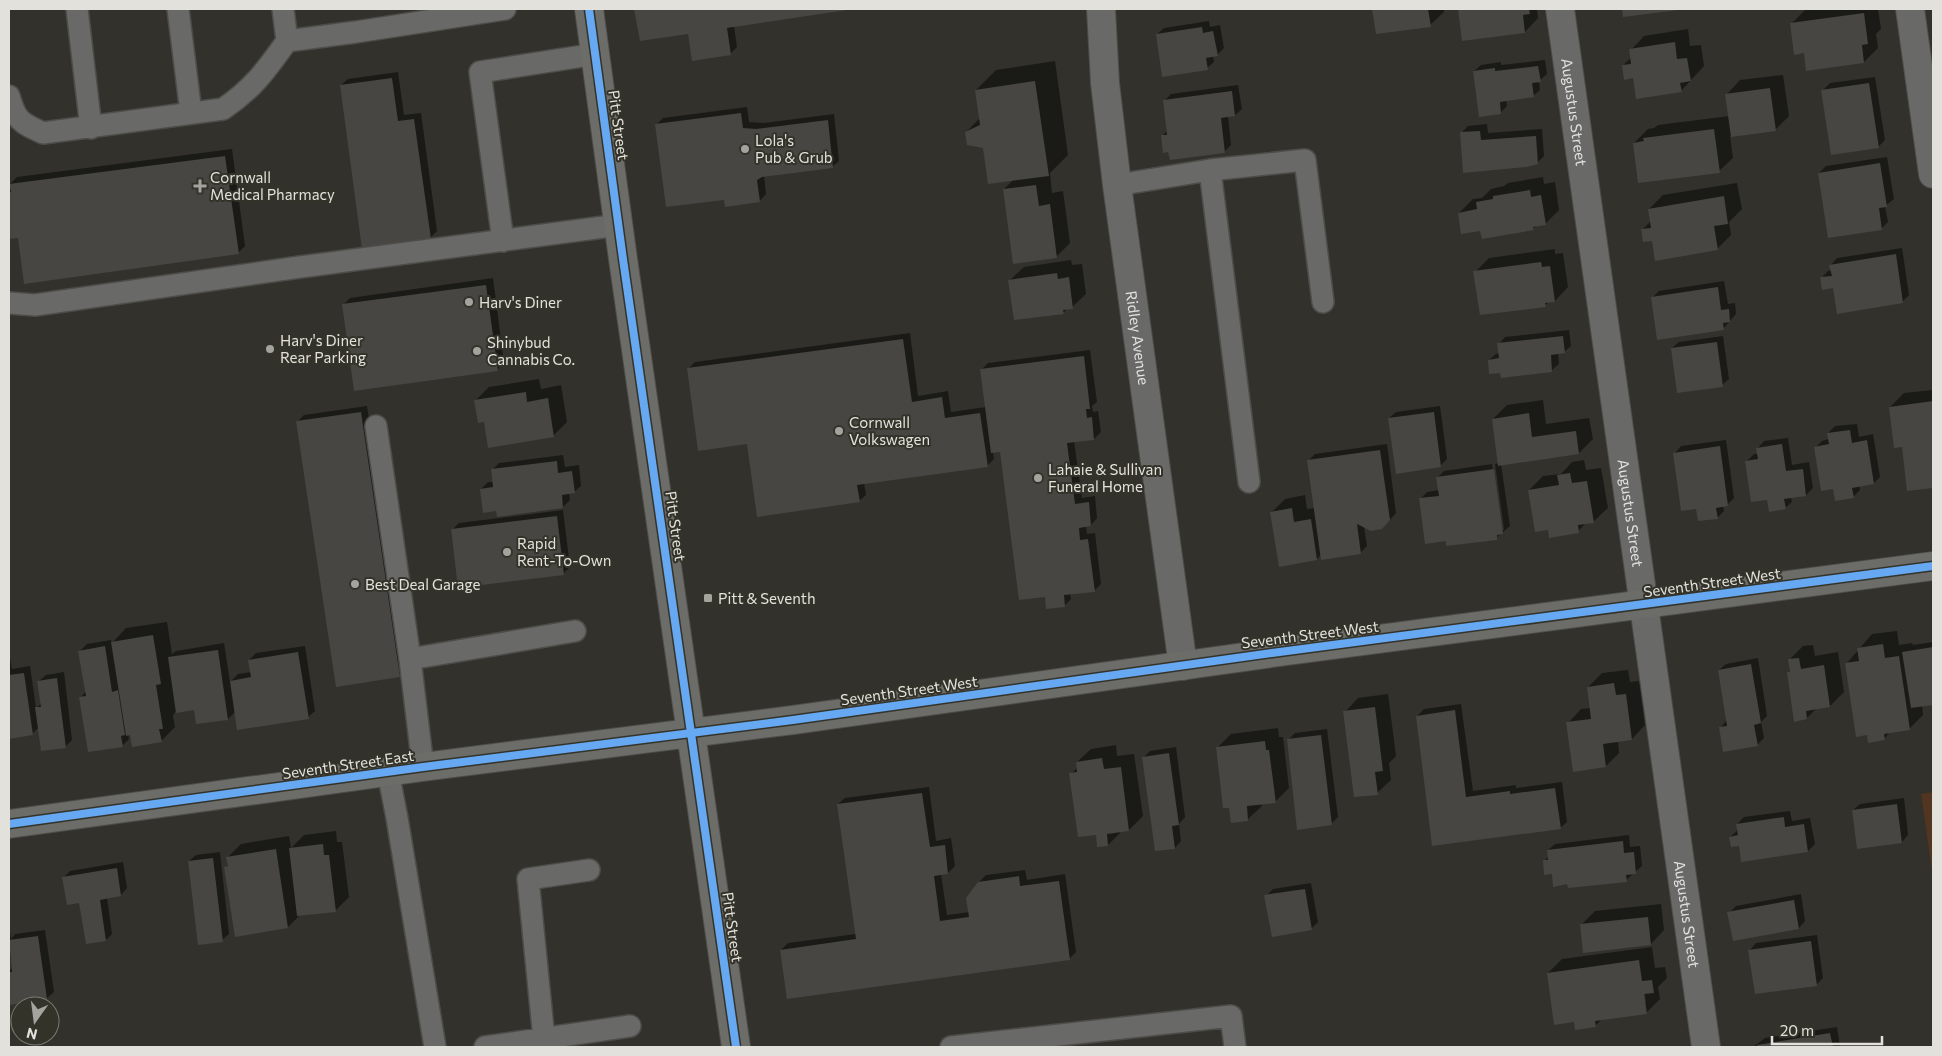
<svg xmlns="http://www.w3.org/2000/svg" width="1942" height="1056" font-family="Commissioner,sans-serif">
  <rect width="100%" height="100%" fill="#32312c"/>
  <path fill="#513521" d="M1933 792V877L1921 794Z"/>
  <path fill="#0007" fill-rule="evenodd" d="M635 9H846L734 26 737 47 730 54 689 33 641 40Z
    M1373 9H1444V12L1430 25 1377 33Z
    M1459 9H1537L1538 18 1525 32 1463 40Z
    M1623 9H1678L1624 16Z
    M1814 9H1878L1881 29 1876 34 1878 48 1864 62 1805 52 1791 24 1805 10Z
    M1209 21 1210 27 1220 25 1224 48 1217 55 1213 56 1214 62 1207 68 1157 34 1164 28Z
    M1688 29 1690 46 1701 45 1704 66 1681 91 1634 77 1623 65 1632 57 1631 50 1644 36Z
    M1545 60 1547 74 1539 81 1540 90 1533 96 1506 99 1507 106 1500 113 1474 71 1481 65 1501 62V65Z
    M1055 61 1068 155 1050 173 1052 193 1063 191 1070 243 1057 256 1004 189 1014 179 984 146 966 132 980 118 976 90 996 70Z
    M398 72 404 115 421 113 437 231 430 238 341 85 348 79Z
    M1783 75 1789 116 1775 130 1730 136 1733 158 1719 171 1634 143 1648 129 1654 128 1658 125 1730 116 1727 94 1740 80Z
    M1875 77 1885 140 1878 147 1823 90 1830 83Z
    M1238 85 1242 109 1235 115 1228 116 1231 145 1224 152 1162 136 1168 130 1164 101 1171 94Z
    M747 107 749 122 764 123 834 114 839 161 832 167 764 175 766 194 760 201 725 198 656 125 663 118Z
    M1487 124 1488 133 1542 129 1544 156 1537 163 1461 133 1468 126Z
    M232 149 245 246 238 253 19 236 9 238V187L11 186 10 184 17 177Z
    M1887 157 1894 199 1885 206 1888 222 1881 229 1819 173 1826 166Z
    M1543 177 1544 184 1555 182 1559 210 1545 224 1537 225 1533 229H1481L1459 213 1473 199 1482 198 1491 189 1504 186 1508 183Z
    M1737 183 1742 209 1729 222 1731 235 1717 249 1653 240 1643 229 1651 221 1649 209 1663 195Z
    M1902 248 1909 295 1902 302 1835 286 1821 278 1828 271 1832 270 1831 265 1837 258Z
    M1555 249V254L1563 253 1568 287 1555 301 1549 302 1545 305 1475 272 1489 258Z
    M1071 260 1072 265 1082 264 1086 294 1072 307 1068 308 1063 313 1010 280 1024 267Z
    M493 278 504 363 497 370 343 305 350 298Z
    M1724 281 1728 304 1735 303 1736 314 1723 329 1652 298 1659 291Z
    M1569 330 1571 346 1564 352 1558 353 1559 364 1552 370 1501 372 1489 360 1496 354 1500 353 1499 344 1505 337Z
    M910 333 918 396 948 391 951 412 986 407 981 370 988 363 1090 350 1097 402 1092 406 1093 412 1098 411 1101 432 1094 439 1074 441 1082 498 1095 496 1097 518 1091 525 1086 526 1087 534 1095 533 1101 584 1094 591 1070 593 1071 599 1064 606 1046 595 1001 451 993 452 994 459 987 466 864 483 866 495 859 501 748 443 688 369 695 362Z
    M1723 336 1729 379 1722 385 1672 348 1679 342Z
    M539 379 541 389 561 385 567 422 553 436 485 421 476 400 489 387Z
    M1933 390V486L1908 489 1903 445 1890 407 1904 393Z
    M1543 400 1546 424 1589 418 1593 439 1579 453 1501 464 1510 526 1496 538 1447 540 1420 499 1427 492 1439 490 1438 477 1444 471 1492 464 1502 532 1504 529 1495 464 1499 463 1493 419 1507 405Z
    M367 406 406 670 400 676 297 422 304 415Z
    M1440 406 1447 459 1440 466 1389 418 1396 412Z
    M1857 424 1859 437 1873 434 1880 477 1874 483 1859 485 1860 490 1853 497 1834 488 1816 447 1822 441 1829 439 1828 433 1835 426Z
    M1788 438 1792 465 1809 462 1813 488 1806 495 1791 497 1792 502 1785 508 1768 498 1747 461 1754 454H1758V448L1764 441Z
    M1726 440 1734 498 1727 505 1723 506 1724 511 1717 518 1698 508 1675 453 1681 446Z
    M1387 444 1396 513 1389 521 1364 527 1367 546 1360 553 1321 555 1317 559 1271 513 1285 499 1305 495 1307 509 1315 508 1308 461 1315 454Z
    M563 455 565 467 579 465 581 486 574 492 569 493 570 500 563 507 498 509 481 489 488 482H494L492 470 499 463Z
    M1584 460 1586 470 1601 468 1608 508 1594 521 1587 522 1578 531 1529 490 1543 476 1561 474 1572 462Z
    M563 510 570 567 563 574 452 530 459 523Z
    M167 622 172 654 176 651 224 643 230 682 238 674 251 672 249 660 256 653 305 646 315 711 308 717 236 711 228 719 195 709 175 712 173 716 175 727 161 741 131 734H128L129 739 122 746 81 697 86 691 80 651 87 644 111 640 112 643 126 628Z
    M1897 631 1899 645 1912 643 1913 645 1933 642V703L1922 705 1923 715 1909 729 1891 731 1884 739 1847 663 1872 634Z
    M1813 645 1815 656 1838 652 1844 692 1830 706 1817 708 1807 718 1788 673 1791 670 1789 660 1803 646Z
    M9 653 12 669 30 666 36 708 42 703 39 681 46 675 64 672 72 740 65 747 39 727 32 734 9 737Z
    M1758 658 1767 716 1761 722 1764 738 1757 745 1720 728 1727 720 1719 670 1726 664Z
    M1628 670 1630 682 1639 681 1645 725 1632 739 1618 741 1619 753 1606 766 1568 723 1581 709 1591 708 1588 687 1602 673Z
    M1388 694 1396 756 1389 763 1391 780 1377 793 1345 712 1358 698Z
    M1461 704 1473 791 1516 785V788L1562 782 1567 822 1560 828 1433 844 1417 716 1424 709Z
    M1278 728 1279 737H1283L1289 788 1275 802 1261 803 1262 806 1248 819 1217 748 1231 734Z
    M1327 729 1338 817 1331 824 1288 740 1295 733Z
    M1116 745 1117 756 1134 754 1143 816 1129 830 1122 831 1108 845 1097 834 1071 774 1078 767 1077 762 1091 749Z
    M1176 747 1185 817 1179 824 1181 841 1175 848 1143 758 1150 751Z
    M929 787 936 841 951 838 955 866 948 873 941 874 947 915 970 912 979 882 986 875 1025 870 1027 880 1065 874 1076 952 1069 959 781 950 788 943 856 934 838 804 845 798Z
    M1904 798 1908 835 1902 842 1853 810 1860 804Z
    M1790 811 1792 821 1810 818 1815 844 1808 851 1742 860 1740 844 1730 837 1738 830 1737 824 1744 817Z
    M336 831 337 842H342L349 897 335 911 300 915 288 927 236 935 225 868 229 864 227 858 241 844 289 836 291 848 304 835Z
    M1629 835 1630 847 1640 846 1642 866 1626 880 1568 883 1553 872 1544 861 1549 856 1548 850 1555 844Z
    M220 852 229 934 222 940 189 861 196 855Z
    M123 862 127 888 121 895 107 897 112 934 106 940 63 878 70 871Z
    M1311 883 1318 922 1311 929 1266 896 1273 889Z
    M1801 894 1805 921 1799 928 1729 913 1736 906Z
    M1661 904 1664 930 1651 944 1581 925 1595 911Z
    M9 922 11 939 15 934 45 930 54 992 47 998 11 1004 9 971 12 968 10 954 9 955Z
    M1817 935 1823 978 1817 984 1750 950 1756 943Z
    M1652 947 1655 968 1665 967 1667 978 1658 987 1660 999 1646 1013 1602 1019 1595 1026 1575 1021 1548 973 1562 959ZM1642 988H1644L1646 1003H1644Z
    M1837 1027 1840 1047H1753L1765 1038Z"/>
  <path fill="#474642" d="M634 9H847V10L727 28 731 55 692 61 688 34 640 41Z
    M1372 9H1428L1431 27 1376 34Z
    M1458 9H1529L1530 14 1523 15 1525 33 1462 41Z
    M1622 9H1678V10L1623 17Z
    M1864 13 1868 44 1862 45 1864 63 1806 71 1804 53 1794 55 1790 23Z
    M1202 27 1203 33 1213 31 1218 56 1206 58 1208 70 1162 77 1156 34Z
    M1675 42 1677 59 1687 58 1691 81 1680 83 1682 92 1636 99 1633 78 1624 80 1622 65 1631 64 1629 49Z
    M1538 66 1541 82 1532 83 1534 97 1500 102 1501 114 1479 117 1473 71 1495 68V71Z
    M392 78 398 121 414 119 431 239 362 249 340 85Z
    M1035 81 1049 176 988 184 983 148 967 145 965 132 980 125 975 90Z
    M1869 83 1879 148 1831 155 1821 90Z
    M1770 88 1776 131 1731 137 1725 94Z
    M1232 91 1235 116 1221 118 1225 153 1170 160 1168 152 1163 153 1161 135H1167L1163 100Z
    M741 113 743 128 756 129 828 120 833 168 762 177 757 180 760 202 725 207 724 200 666 207 655 124Z
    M1714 129 1720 173 1638 183 1633 143 1644 141 1643 138Z
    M1480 131 1481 140 1536 136 1538 164 1527 167 1463 173 1460 132Z
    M225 156 239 254 24 284 18 238 9 239V192H11L9 184Z
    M1880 163 1887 207 1879 208 1882 230 1828 238 1818 173Z
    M1036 185 1039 206 1050 204 1057 258 1013 264 1003 189Z
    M1530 190 1531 197 1541 195 1546 225 1533 227 1534 230 1482 239 1480 231 1461 234 1458 213 1477 209 1476 202 1493 199V196Z
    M1724 196 1728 224 1714 226 1718 250 1655 261 1652 241 1643 242 1641 229 1651 228 1648 209Z
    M1896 254 1903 303 1837 314 1833 288 1822 290 1820 277 1832 276 1829 265Z
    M1541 262 1542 267 1550 266 1555 302 1545 303 1546 307 1480 315 1473 271Z
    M1057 273 1058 279 1069 277 1073 309 1063 310 1064 314 1014 320 1008 280Z
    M486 285 498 371 354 391 342 304Z
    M1718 287 1721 310 1729 309 1730 322 1723 323 1724 330 1657 340 1651 297Z
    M1563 336 1565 353 1551 355 1552 372 1501 378 1500 373 1489 374 1488 360 1499 358 1497 343Z
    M903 339 912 402 942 397 945 418 980 413 988 467 857 485 860 502 757 517 747 444 698 451 687 368Z
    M1717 342 1723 387 1677 393 1671 348Z
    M1084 356 1090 409H1086L1087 418 1092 417 1094 440 1067 443 1075 504 1089 502 1091 526 1079 528 1080 540 1088 539 1095 592 1064 595 1065 607 1046 609 1045 597 1019 600 1000 452 991 453 980 369Z
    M526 392 527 402 548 398 554 437 488 448 484 422 478 423 474 400Z
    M1933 401V488L1907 491 1902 447 1894 448 1889 407Z
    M361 412 400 677 336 687 296 421Z
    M1434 412 1441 467 1396 474 1388 418Z
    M1529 413 1532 437 1576 431 1579 454 1498 466 1492 419Z
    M1850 430 1852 443 1867 440 1874 484 1852 488 1854 498 1835 501 1833 489 1821 491 1814 447 1829 444 1827 433Z
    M1782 444 1786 471 1803 469 1806 496 1784 499 1786 509 1769 512 1767 500 1751 502 1745 461 1758 459 1756 448Z
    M1720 446 1728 506 1716 508 1718 519 1698 521 1696 509 1681 511 1673 453Z
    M1380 450 1390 520 1382 529 1371 531 1357 524 1361 554 1321 560 1307 460Z
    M557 461 558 473 572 471 575 493 562 495 563 508 497 517 496 511 483 513 480 489 493 487 491 469Z
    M1494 469 1503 534 1497 535V540L1446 546V541L1425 544 1419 498 1439 496 1436 477Z
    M1570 473 1572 483 1587 481 1594 523 1578 525 1579 533 1549 538 1548 530 1535 532 1528 490 1559 485 1557 475Z
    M1292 508 1294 522 1311 519 1317 560 1279 567 1270 512Z
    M557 516 564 575 458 588 451 529Z
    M153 635 161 684 156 685 163 729H159L162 742 132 747 130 735 126 736 111 642Z
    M1883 644 1885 658 1899 656 1910 730 1884 734 1885 740 1868 743 1867 735 1856 737 1845 663 1859 661 1857 648Z
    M105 646 112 692 118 690 125 735 121 736 123 747 88 752 79 697 86 696 78 651Z
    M1933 647V705L1911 708 1902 652Z
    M218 650 228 720 196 724 194 710 176 713 168 657Z
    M298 652 309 719 237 730 230 681 251 677 248 660Z
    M1799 658 1801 669 1824 665 1830 707 1806 711 1807 719 1794 722 1787 672H1790L1788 659Z
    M1751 664 1761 723 1754 725 1758 746 1723 752 1719 727 1727 726 1718 670Z
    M24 673 33 735 9 739V675Z
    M57 678 66 748 41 751 35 707H41L37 681Z
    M1614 683 1616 695 1626 694 1632 740 1603 744 1606 767 1573 772 1566 722 1591 719 1587 687Z
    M1375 707 1383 771 1375 772 1378 795 1354 797 1343 711Z
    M1455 710 1466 797 1510 791V794L1555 788 1561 829 1432 846 1416 716Z
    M1321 735 1332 825 1297 830 1287 739Z
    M1265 741 1266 750H1269L1276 803 1247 806 1248 821 1231 823 1229 808H1223L1216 747Z
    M1169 753 1179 825 1172 826 1175 849 1155 851 1142 757Z
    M1102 758 1104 769 1121 767 1129 831 1107 834 1108 846 1097 847 1096 835 1078 837 1069 773 1077 772 1076 762Z
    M922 793 930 847 945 845 948 874 934 876 940 921 969 917 966 898 978 882 1019 876 1020 886 1059 881 1070 960 787 999 780 950 856 939 837 804Z
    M1897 804 1902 843 1857 849 1852 810Z
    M1784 817 1785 827 1804 824 1808 852 1741 862 1739 846 1731 847 1729 837 1738 835 1736 824Z
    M1623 841 1624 853 1634 852 1636 874 1626 875 1627 882 1568 888 1567 884 1553 887 1552 874 1544 875 1543 860H1548L1547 850Z
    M323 844 324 855H329L336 912 297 916 289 848Z
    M276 849 288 928 235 937 224 867 228 866 226 857Z
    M213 858 223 942 198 945 188 861Z
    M117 868 121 896 100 900 106 941 86 944 79 903 67 905 62 877Z
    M1305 889 1312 930 1272 937 1264 895Z
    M1794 900 1799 929 1733 941 1727 912Z
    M1648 917 1651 945 1583 953 1580 924Z
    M38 936 47 999 10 1005 9 972H12L9 940Z
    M1811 941 1817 986 1755 994 1748 950Z
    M1639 960 1642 981 1652 980 1654 993 1644 994 1647 1014 1595 1021 1596 1027 1575 1030 1574 1022 1554 1025 1547 973Z
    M1830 1033 1833 1047H1757V1045Z"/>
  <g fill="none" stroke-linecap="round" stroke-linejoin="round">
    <g stroke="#4d4c49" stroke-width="24">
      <path id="lane" d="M77 9 91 128
        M178 9 191 113
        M283 9 287 41
        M9 96C16 121 21 123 43 133L223 109C254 88 266 70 287 41L356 32 505 9
        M1210 170 1305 160 1323 302
        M1117 185 1210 170 1249 482
        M503 241 480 72 596 54
        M9 303 35 305 300 267 619 225
        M376 426 410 659 423 767
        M410 659 575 631
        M388 772 397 818 435 1047
        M544 1039 528 879 589 870
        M485 1047 630 1026
        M951 1047 1231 1016 1235 1047"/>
    </g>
    <g stroke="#4d4c49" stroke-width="30">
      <g id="street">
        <path id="s1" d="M1101 9 1105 83 1117 185 1183 666"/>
        <path id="s2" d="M1560 9 1706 1047"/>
        <path d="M1910 9 1933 174"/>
      </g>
    </g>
    <g stroke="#4d4c49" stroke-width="30">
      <path id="secondary" d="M589 9 623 259 736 1047
        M9 824 423 767 793 720 1272 653 1933 566"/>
    </g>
    <use href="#lane" stroke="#696968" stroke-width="21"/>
    <use href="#street" stroke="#696968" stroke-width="28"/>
    <use href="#secondary" stroke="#6c6c68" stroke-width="28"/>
    <g stroke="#34332a" stroke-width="11">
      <path id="cycleway" d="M589 9 623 259 736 1047
        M9 824 423 767 793 720 1272 653 1933 566"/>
    </g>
    <use href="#cycleway" stroke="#66a8f1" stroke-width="8"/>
  </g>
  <g fill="#a4a39e" stroke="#34332a" stroke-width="2">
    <circle cx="745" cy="149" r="5"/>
    <path d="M197.5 178.5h5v5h5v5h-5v5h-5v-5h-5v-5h5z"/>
    <circle cx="469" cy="302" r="5"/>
    <circle cx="270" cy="349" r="5"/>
    <circle cx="477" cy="351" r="5"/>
    <circle cx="839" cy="431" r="5"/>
    <circle cx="1038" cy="478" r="5"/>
    <circle cx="507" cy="552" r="5"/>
    <circle cx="355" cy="584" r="5"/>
    <rect x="703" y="593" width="10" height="10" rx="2.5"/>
  </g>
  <g text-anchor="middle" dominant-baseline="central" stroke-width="4" stroke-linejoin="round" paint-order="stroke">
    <g font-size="15" fill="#e2e1dc" stroke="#34332a">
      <text stroke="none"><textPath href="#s2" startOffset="104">Augustus Street</textPath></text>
      <text transform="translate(619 125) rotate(82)">Pitt Street</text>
      <text stroke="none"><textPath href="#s1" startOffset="331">Ridley Avenue</textPath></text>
      <text stroke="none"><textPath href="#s2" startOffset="509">Augustus Street</textPath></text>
      <text transform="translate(676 526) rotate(82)">Pitt Street</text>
      <text transform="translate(1712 582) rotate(-8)">Seventh Street West</text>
      <text transform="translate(1310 634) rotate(-7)">Seventh Street West</text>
      <text transform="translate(909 690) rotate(-8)">Seventh Street West</text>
      <text transform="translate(348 764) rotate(-8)">Seventh Street East</text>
      <text stroke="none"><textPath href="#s2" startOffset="914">Augustus Street</textPath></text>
      <text transform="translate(733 927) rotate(82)">Pitt Street</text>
    </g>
    <g font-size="15" fill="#e2e1dc" stroke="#34332a" text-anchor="start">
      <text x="755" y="140">Lola's<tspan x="755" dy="17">Pub &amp; Grub</tspan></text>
      <text x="210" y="177">Cornwall<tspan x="210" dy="17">Medical Pharmacy</tspan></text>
      <text x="479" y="302">Harv's Diner</text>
      <text x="280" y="340">Harv's Diner<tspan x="280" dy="17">Rear Parking</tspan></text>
      <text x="487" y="342">Shinybud<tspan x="487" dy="17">Cannabis Co.</tspan></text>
      <text x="849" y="422">Cornwall<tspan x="849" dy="17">Volkswagen</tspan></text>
      <text x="1048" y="469">Lahaie &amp; Sullivan<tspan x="1048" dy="17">Funeral Home</tspan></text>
      <text x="517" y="543">Rapid<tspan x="517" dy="17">Rent-To-Own</tspan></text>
      <text x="365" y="584">Best Deal Garage</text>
      <text x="718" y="598">Pitt &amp; Seventh</text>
    </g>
  </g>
  <rect width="1942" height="1056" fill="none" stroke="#e2e1dc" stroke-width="20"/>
  <g transform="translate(35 1021) rotate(194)"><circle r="24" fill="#34332a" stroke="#7a7971"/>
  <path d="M0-4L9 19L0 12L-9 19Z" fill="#a4a39e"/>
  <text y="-8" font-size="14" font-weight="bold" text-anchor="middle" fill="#e2e1dc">N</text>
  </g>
  <path d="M1772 1036v8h110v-8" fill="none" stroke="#e2e1dc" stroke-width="2.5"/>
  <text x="1780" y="1036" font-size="15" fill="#e2e1dc" stroke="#34332a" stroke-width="4" paint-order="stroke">20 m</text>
</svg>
